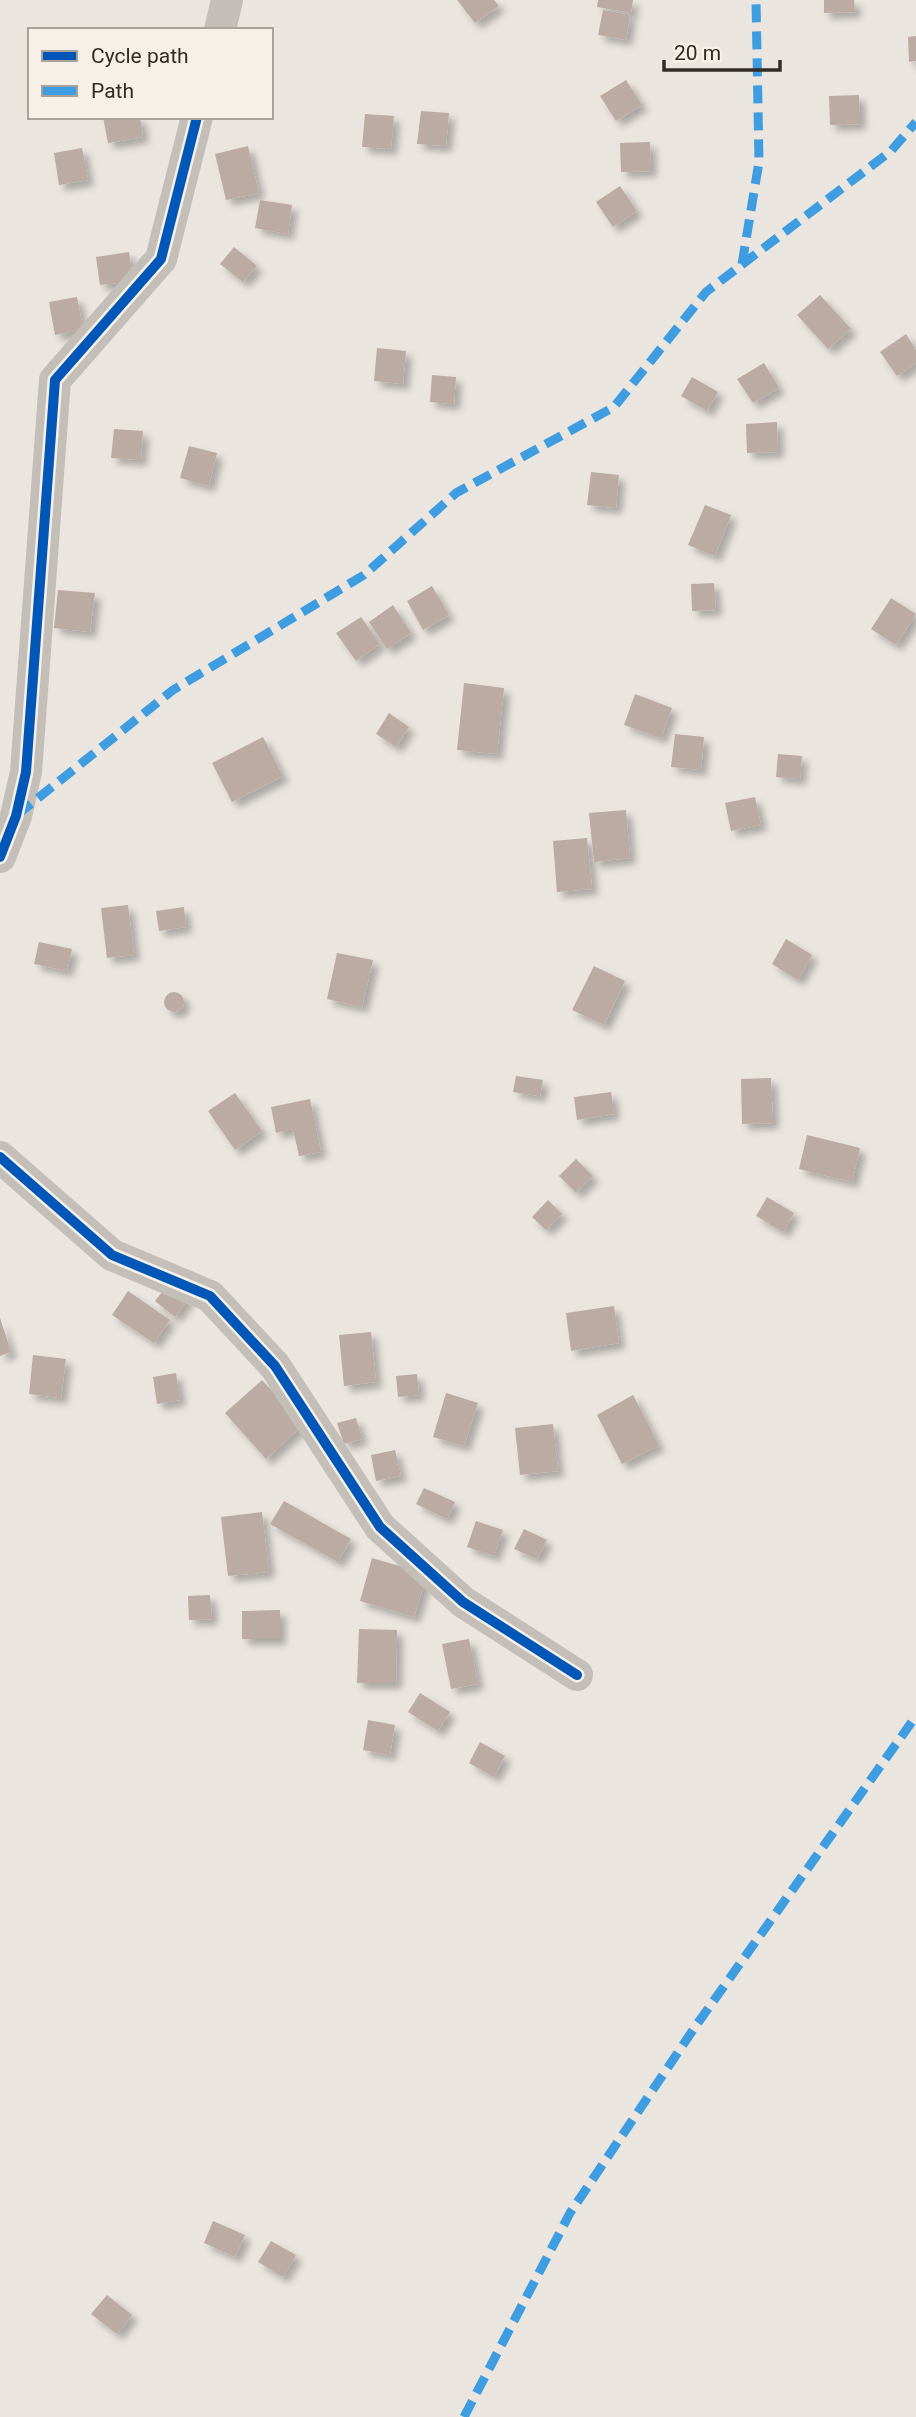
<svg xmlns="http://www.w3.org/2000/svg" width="916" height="2417" font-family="Roboto,sans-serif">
  <defs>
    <filter id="shadow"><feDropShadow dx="6" dy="6" stdDeviation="3.5" flood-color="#0004"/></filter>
  </defs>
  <rect width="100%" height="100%" fill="#eae5df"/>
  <path fill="#bcaba2" filter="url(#shadow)" d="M457 0H494L499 6 475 23Z
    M598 0H633L631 13 597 7Z
    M824 0H854L855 12 824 13Z
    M603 10 630 15 626 40 598 35Z
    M916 36V61L909 62 908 37Z
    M626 80 642 105 616 121 600 96Z
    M859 95 860 124 830 125 829 96Z
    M421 111 449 113 446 146 417 144Z
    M365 114 394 116 391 149 362 147Z
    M103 117H140L143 137 108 143Z
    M650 142 651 171 621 172 620 143Z
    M248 146 259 193 226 200 215 154Z
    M82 148 88 180 59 185 54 153Z
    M620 186 637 211 613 227 596 202Z
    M260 200 292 205 288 234 255 228Z
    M234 247 257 266 243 282 220 264Z
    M129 252 133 281 100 285 96 257Z
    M820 295 851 329 828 349 797 315Z
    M77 297 83 329 55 335 49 302Z
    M906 334 916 350V363L897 376 880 352Z
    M377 348 406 351 403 384 374 381Z
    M764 363 779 388 753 403 737 379Z
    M432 375 456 377 454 404 430 402Z
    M692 377 718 392 707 411 681 396Z
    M777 422 778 452 747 453 746 424Z
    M114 429 143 431 141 460 111 458Z
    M189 446 217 453 209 486 180 478Z
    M591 472 619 475 616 508 587 505Z
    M705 505 731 515 715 556 688 545Z
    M714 583 716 610 692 611 691 584Z
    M432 586 449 615 423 630 407 601Z
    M58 590 95 593 90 632 54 628Z
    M891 598 916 614 896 645 871 629Z
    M393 605 411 633 387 649 369 622Z
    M361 617 380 644 356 661 336 633Z
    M464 683 504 688 497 754 457 750Z
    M635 694 672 708 661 738 624 725Z
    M389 713 409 727 396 747 376 734Z
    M675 734 704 737 701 770 671 767Z
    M263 737 283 776 232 802 212 763Z
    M778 754 802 756 800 779 776 777Z
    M755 797 761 825 731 831 725 803Z
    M626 810 630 858 594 862 589 813Z
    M587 838 592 889 557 892 553 841Z
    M128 905 134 955 107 958 101 908Z
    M184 907 186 927 159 931 156 911Z
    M786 939 812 955 798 980 772 964Z
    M39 942 72 949 67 971 34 964Z
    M337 953 373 960 362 1007 327 999Z
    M594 966 625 981 604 1025 572 1010Z
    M164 1002a10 10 0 1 1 20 0a10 10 0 1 1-20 0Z
    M516 1076 543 1080 540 1096 513 1092Z
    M771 1078 773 1123 742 1124 741 1079Z
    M611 1092 614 1114 577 1120 574 1097Z
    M235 1093 262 1131 235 1150 208 1111Z
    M310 1099 321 1152 299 1156 293 1129 276 1133 271 1107Z
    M807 1135 860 1148 852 1182 799 1169Z
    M576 1159 593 1176 576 1193 559 1176Z
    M767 1197 794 1213 783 1232 756 1216Z
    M548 1200 562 1214 546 1230 532 1217Z
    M169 1283 189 1298 175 1317 155 1301Z
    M128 1291 170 1320 154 1343 112 1315Z
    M614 1306 619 1343 571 1351 566 1313Z
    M0 1318 11 1352 0 1356Z
    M371 1332 376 1382 344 1386 339 1335Z
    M33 1355 66 1359 61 1398 29 1394Z
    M176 1373 180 1400 157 1404 153 1377Z
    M417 1374 419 1395 398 1397 396 1376Z
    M262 1380 303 1425 266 1459 225 1413Z
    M446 1393 478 1403 464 1446 433 1437Z
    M633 1395 659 1445 622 1464 597 1415Z
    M356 1418 362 1439 344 1444 337 1423Z
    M553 1424 558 1471 520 1475 515 1428Z
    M395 1450 401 1476 376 1481 371 1455Z
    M424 1488 455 1502 447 1519 416 1504Z
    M284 1501 351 1539 338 1562 270 1524Z
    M262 1512 269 1572 228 1576 221 1517Z
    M476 1521 503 1530 494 1556 467 1547Z
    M524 1529 547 1540 537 1559 514 1549Z
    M372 1558 427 1574 414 1617 360 1601Z
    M210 1595 212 1619 189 1620 188 1596Z
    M280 1610V1639H242V1611Z
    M359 1629 397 1630 396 1683H357Z
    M469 1639 478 1684 451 1689 442 1644Z
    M420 1693 450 1712 438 1731 408 1712Z
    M368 1720 395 1725 390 1755 363 1750Z
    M480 1742 505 1756 494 1777 469 1763Z
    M213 2221 245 2235 235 2257 204 2243Z
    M271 2241 296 2255 283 2277 258 2262Z
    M107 2295 132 2315 117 2334 91 2314Z"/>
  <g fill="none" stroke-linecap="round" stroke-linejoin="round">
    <path stroke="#c3beb8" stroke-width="32" d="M220 30 227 0
      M0 857 16 816 26 772 55 380 161 259 197 117
      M0 1157 112 1255 210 1296 275 1366 380 1527 463 1602 577 1675"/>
    <path stroke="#3e9ce0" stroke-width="9" stroke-dasharray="18 9" stroke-linecap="butt" d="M742 264 759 162 756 0
      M17 815 173 690 364 575 456 493 614 407 706 292 891 151 916 122
      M464 2417 570 2213 695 2027 916 1716"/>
    <g stroke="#f7f0e6" stroke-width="15">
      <path id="cycleway" d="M0 857 16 816 26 772 55 380 161 259 197 117
        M0 1157 112 1255 210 1296 275 1366 380 1527 463 1602 577 1675"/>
    </g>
    <use href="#cycleway" stroke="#0057b8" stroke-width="10"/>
  </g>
  <rect x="28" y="28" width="245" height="91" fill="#f7f0e6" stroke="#a9a19a" stroke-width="2"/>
  <rect x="42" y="51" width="35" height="10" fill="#0057b8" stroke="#a9a19a" stroke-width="2"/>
  <text x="91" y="63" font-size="21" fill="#332b27">Cycle path</text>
  <rect x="42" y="86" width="35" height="10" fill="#3e9ce0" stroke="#a9a19a" stroke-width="2"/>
  <text x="91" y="98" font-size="21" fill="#332b27">Path</text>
  <path d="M664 60v10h116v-10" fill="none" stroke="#332b27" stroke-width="3.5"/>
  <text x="674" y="60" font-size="21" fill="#332b27" stroke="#f7f0e6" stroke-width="5" paint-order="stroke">20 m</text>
</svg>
